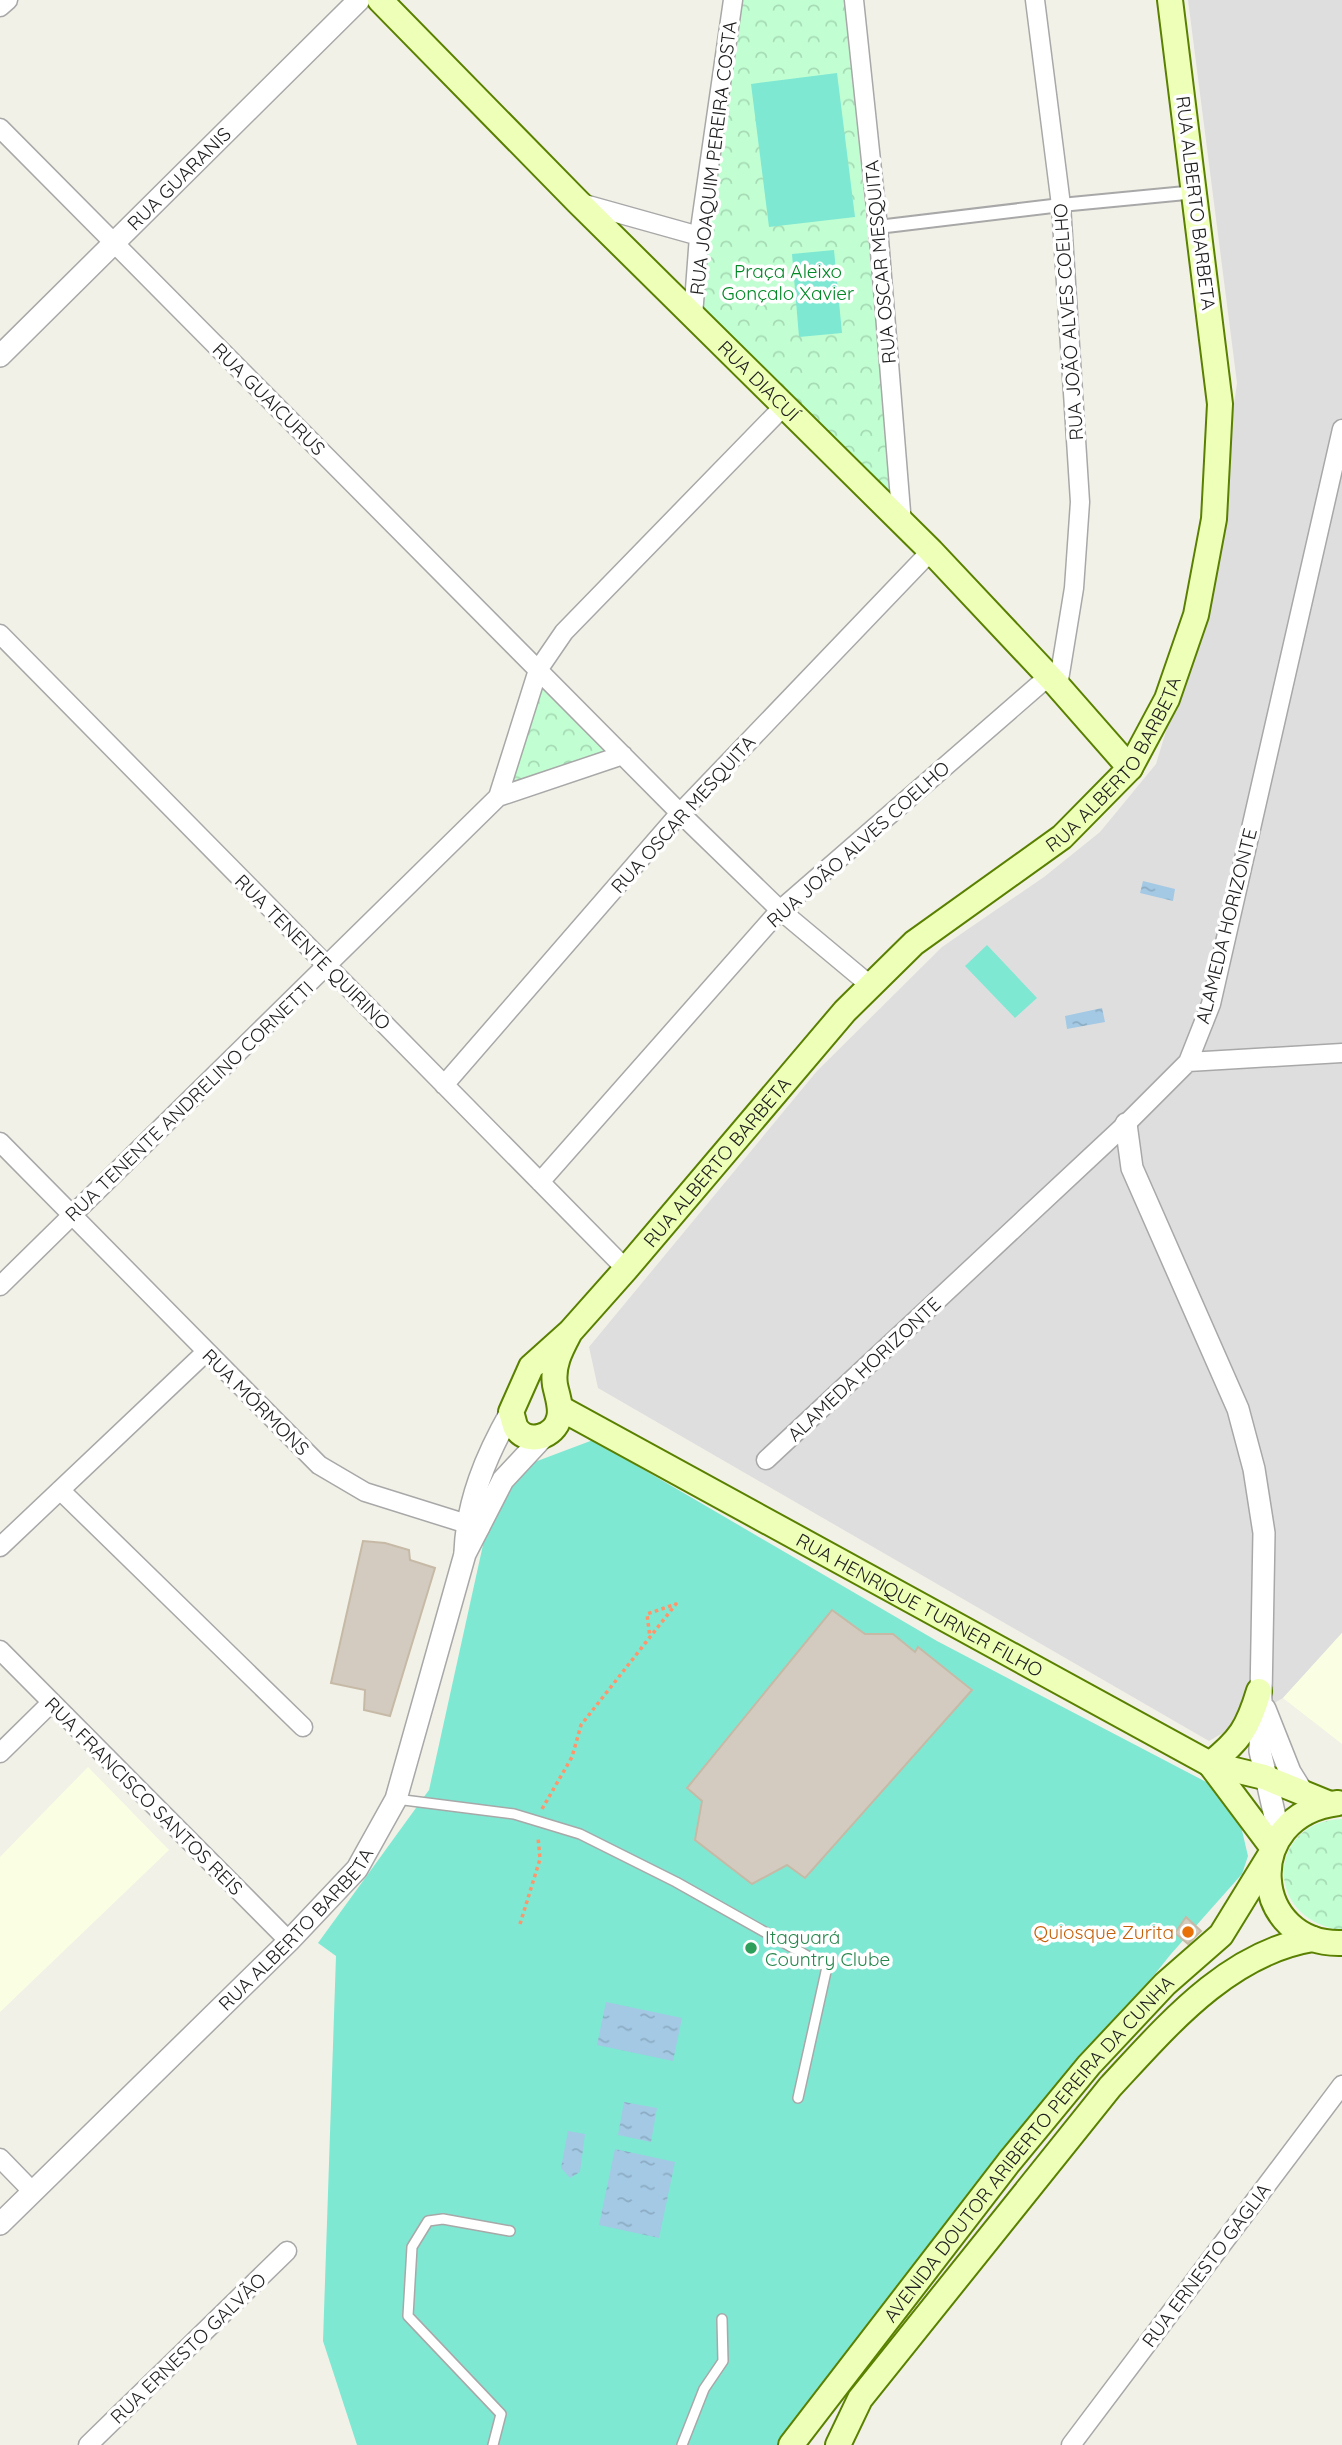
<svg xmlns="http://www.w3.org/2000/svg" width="1342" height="2445" font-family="Quicksand,sans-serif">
  <defs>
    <pattern id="park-crowns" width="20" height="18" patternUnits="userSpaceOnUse" patternTransform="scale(1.75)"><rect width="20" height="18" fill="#c1ffd2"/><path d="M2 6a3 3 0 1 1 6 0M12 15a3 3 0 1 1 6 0" fill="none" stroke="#a6dab4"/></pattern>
    <pattern id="water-ripples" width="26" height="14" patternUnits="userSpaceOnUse" patternTransform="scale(1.75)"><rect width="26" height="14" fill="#a3c9e4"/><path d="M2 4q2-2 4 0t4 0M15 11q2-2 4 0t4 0" fill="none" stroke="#8cacc3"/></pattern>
  </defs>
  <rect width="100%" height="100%" fill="#f2f1e7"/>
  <path fill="#dfdede" d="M1188 0H1342V1633L1283 1698 1209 1741 598 1388 589 1347 817 1071 942 947 1044 877 1100 832 1156 764 1206 600 1237 383Z"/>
  <path fill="#faffe3" d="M1342 1633V1744L1283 1698Z
    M88 1767 169 1850 0 2012V1857Z"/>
  <path fill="url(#park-crowns)" d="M739 0H845L894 502 701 314Z
    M539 675 619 757 503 792Z
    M1342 1819V1930H1339C1261 1916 1269 1821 1342 1819Z"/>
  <path fill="#7ee8d3" d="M837 73 855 217 769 227 751 84Z
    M834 250 842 333 799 337 792 254Z
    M987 945 1037 998 1015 1018 965 966Z
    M593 1440 937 1641 1210 1784 1240 1822 1248 1856 1242 1874 1171 1954 777 2445H357L323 2341 336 1956 318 1943 429 1790 490 1513 524 1466Z"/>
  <path fill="url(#water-ripples)" d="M1143 881 1175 889 1173 901 1140 893Z
    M1102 1008 1105 1022 1067 1029 1065 1016Z
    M606 2002 682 2018 673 2061 597 2045Z
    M624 2102 657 2108 651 2142 618 2135Z
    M568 2131 585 2134 580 2172 570 2178 561 2168Z
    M615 2149 675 2162 659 2238 599 2225Z"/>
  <path fill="#d3cbbf" stroke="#c6baa7" stroke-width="2" d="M363 1541 385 1543 409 1550 410 1560 435 1568 390 1716 364 1710 365 1690 331 1683Z
    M832 1610 865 1634H893L915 1652 918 1647 972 1690 805 1878 787 1865 752 1884 695 1840 702 1801 687 1788Z
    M1186 1917 1201 1931 1188 1944 1175 1933Z"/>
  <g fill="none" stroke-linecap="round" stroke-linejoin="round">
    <g stroke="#a8a8a8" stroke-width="12">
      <path id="service" d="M396 1799 514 1814 580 1834 676 1882 827 1967 798 2098
        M493 2445 501 2414 408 2316 412 2247 428 2221 443 2219 510 2231
        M682 2445 704 2389 723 2361 722 2319"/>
    </g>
    <g stroke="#a8a8a8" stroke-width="16">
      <path id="pedestrian" d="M878 227 1061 205 1196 192"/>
    </g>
    <g stroke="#a8a8a8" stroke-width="21">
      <path id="minor" d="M854 0 878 227 902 524
        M1035 0 1061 205 1080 502 1074 588 1058 686
        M0 7 8 0
        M0 128 680 813 780 910 871 986
        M581 203 699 236
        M693 316 699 236 733 0
        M0 634 626 1269
        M498 797 538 670 564 632 783 407
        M1188 1062 1342 1053
        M444 1085 680 813 931 551
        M0 1142 319 1465 365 1492 480 1528
        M540 1182 780 910 1049 676
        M0 1286 498 797 623 755
        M766 1460 1126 1124 1188 1062 1211 1004 1342 429
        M60 1490 303 1727
        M0 1547 206 1352
        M0 1650 289 1941
        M0 1753 52 1702
        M0 2158 33 2192
        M88 2445 287 2251
        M1071 2445 1342 2085"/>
    </g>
    <g stroke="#a8a8a8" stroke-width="24">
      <g id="tertiary">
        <path id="s1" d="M0 356 359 0"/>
        <path d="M1126 1124 1132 1168 1238 1409 1254 1469 1264 1533 1260 1751 1279 1834"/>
        <path d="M465 1552C467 1501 486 1456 511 1412"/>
        <path d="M1265 1709 1290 1772 1303 1793"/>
        <path id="s2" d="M0 2224 289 1941 357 1869 396 1799 465 1554 503 1480 543 1437"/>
      </g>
    </g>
    <g stroke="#5a8000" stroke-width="28">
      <g id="secondary">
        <path id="s3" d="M380 0 578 202 931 551 1058 686 1130 768"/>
        <path id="s4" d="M570 1332C561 1349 552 1365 555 1385 557 1395 562 1408 559 1418 555 1436 528 1446 516 1428 514 1424 513 1417 511 1412L531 1367 570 1332 626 1269 845 1011 914 943 1062 837 1130 768 1167 699 1196 615 1214 519 1220 404 1170 0"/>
        <path id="s5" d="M560 1408 1210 1764 1264 1777 1330 1804"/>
        <path d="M1210 1764 1273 1848"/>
        <path d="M1210 1764C1240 1740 1248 1728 1259 1691"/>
        <path d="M1338 1803C1239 1815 1251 1946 1342 1943"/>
        <path id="s6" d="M791 2445 1009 2162 1089 2065 1165 1984 1221 1935 1269 1857"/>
        <path d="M838 2445 860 2399 1110 2087C1166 2027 1227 1953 1313 1939"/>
      </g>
    </g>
    <path stroke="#ff966b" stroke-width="3.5" stroke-dasharray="3.5 3.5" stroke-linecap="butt" d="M542 1809 572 1757 581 1725 676 1604 647 1614 650 1638
      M520 1924 540 1859 538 1837"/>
    <use href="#service" stroke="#fff" stroke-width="9"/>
    <use href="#pedestrian" stroke="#fff" stroke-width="12"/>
    <use href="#minor" stroke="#fff" stroke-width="18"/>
    <use href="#tertiary" stroke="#fff" stroke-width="21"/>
    <use href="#secondary" stroke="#eeffb8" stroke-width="24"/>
  </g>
  <circle fill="#e8710a" stroke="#fff" stroke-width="2.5" cx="1188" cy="1932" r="7"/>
  <circle fill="#2e9e5b" stroke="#fff" stroke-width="2.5" cx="751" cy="1948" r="7"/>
  <g text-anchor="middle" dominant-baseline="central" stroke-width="7" stroke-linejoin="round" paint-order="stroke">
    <g font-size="19" fill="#212121" stroke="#fff">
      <text transform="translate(713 158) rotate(-83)">RUA JOAQUIM PEREIRA COSTA</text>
      <text stroke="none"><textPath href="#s1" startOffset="252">RUA GUARANIS</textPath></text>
      <text transform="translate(1196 203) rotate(83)">RUA ALBERTO BARBETA</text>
      <text transform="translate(880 262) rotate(-95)">RUA OSCAR MESQUITA</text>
      <text transform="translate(1068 322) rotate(-94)">RUA JOÃO ALVES COELHO</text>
      <text stroke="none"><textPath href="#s3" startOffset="537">RUA DIACUÍ</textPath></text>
      <text transform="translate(269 399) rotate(45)">RUA GUAICURUS</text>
      <text stroke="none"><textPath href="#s4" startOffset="1055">RUA ALBERTO BARBETA</textPath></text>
      <text transform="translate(683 814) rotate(-48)">RUA OSCAR MESQUITA</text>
      <text transform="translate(858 844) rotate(-42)">RUA JOÃO ALVES COELHO</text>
      <text transform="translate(1226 926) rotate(-76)">ALAMEDA HORIZONTE</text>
      <text transform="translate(313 952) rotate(45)">RUA TENENTE QUIRINO</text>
      <text transform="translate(189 1101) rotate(-44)">RUA TENENTE ANDRELINO CORNETTI</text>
      <text stroke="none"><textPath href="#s4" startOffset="488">RUA ALBERTO BARBETA</textPath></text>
      <text transform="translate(864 1369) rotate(-43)">ALAMEDA HORIZONTE</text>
      <text transform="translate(256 1402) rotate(45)">RUA MÓRMONS</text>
      <text stroke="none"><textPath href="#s5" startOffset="410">RUA HENRIQUE TURNER FILHO</textPath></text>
      <text transform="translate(144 1796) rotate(45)">RUA FRANCISCO SANTOS REIS</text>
      <text stroke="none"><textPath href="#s2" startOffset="418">RUA ALBERTO BARBETA</textPath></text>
      <text stroke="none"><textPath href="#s6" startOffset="380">AVENIDA DOUTOR ARIBERTO PEREIRA DA CUNHA</textPath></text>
      <text transform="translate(1206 2265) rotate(-53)">RUA ERNESTO GAGLIA</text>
      <text transform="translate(188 2348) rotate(-44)">RUA ERNESTO GALVÃO</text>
    </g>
    <g font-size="19" fill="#018825" stroke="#fff">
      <text x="788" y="271">Praça Aleixo<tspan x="788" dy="22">Gonçalo Xavier</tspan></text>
    </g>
    <g font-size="19" fill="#c56008" stroke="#fff" text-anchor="end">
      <text x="1174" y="1932">Quiosque Zurita</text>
    </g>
    <g font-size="19" fill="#27864d" stroke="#fff" text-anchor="start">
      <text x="765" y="1937">Itaguará<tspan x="765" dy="22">Country Clube</tspan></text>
    </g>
  </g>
</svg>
